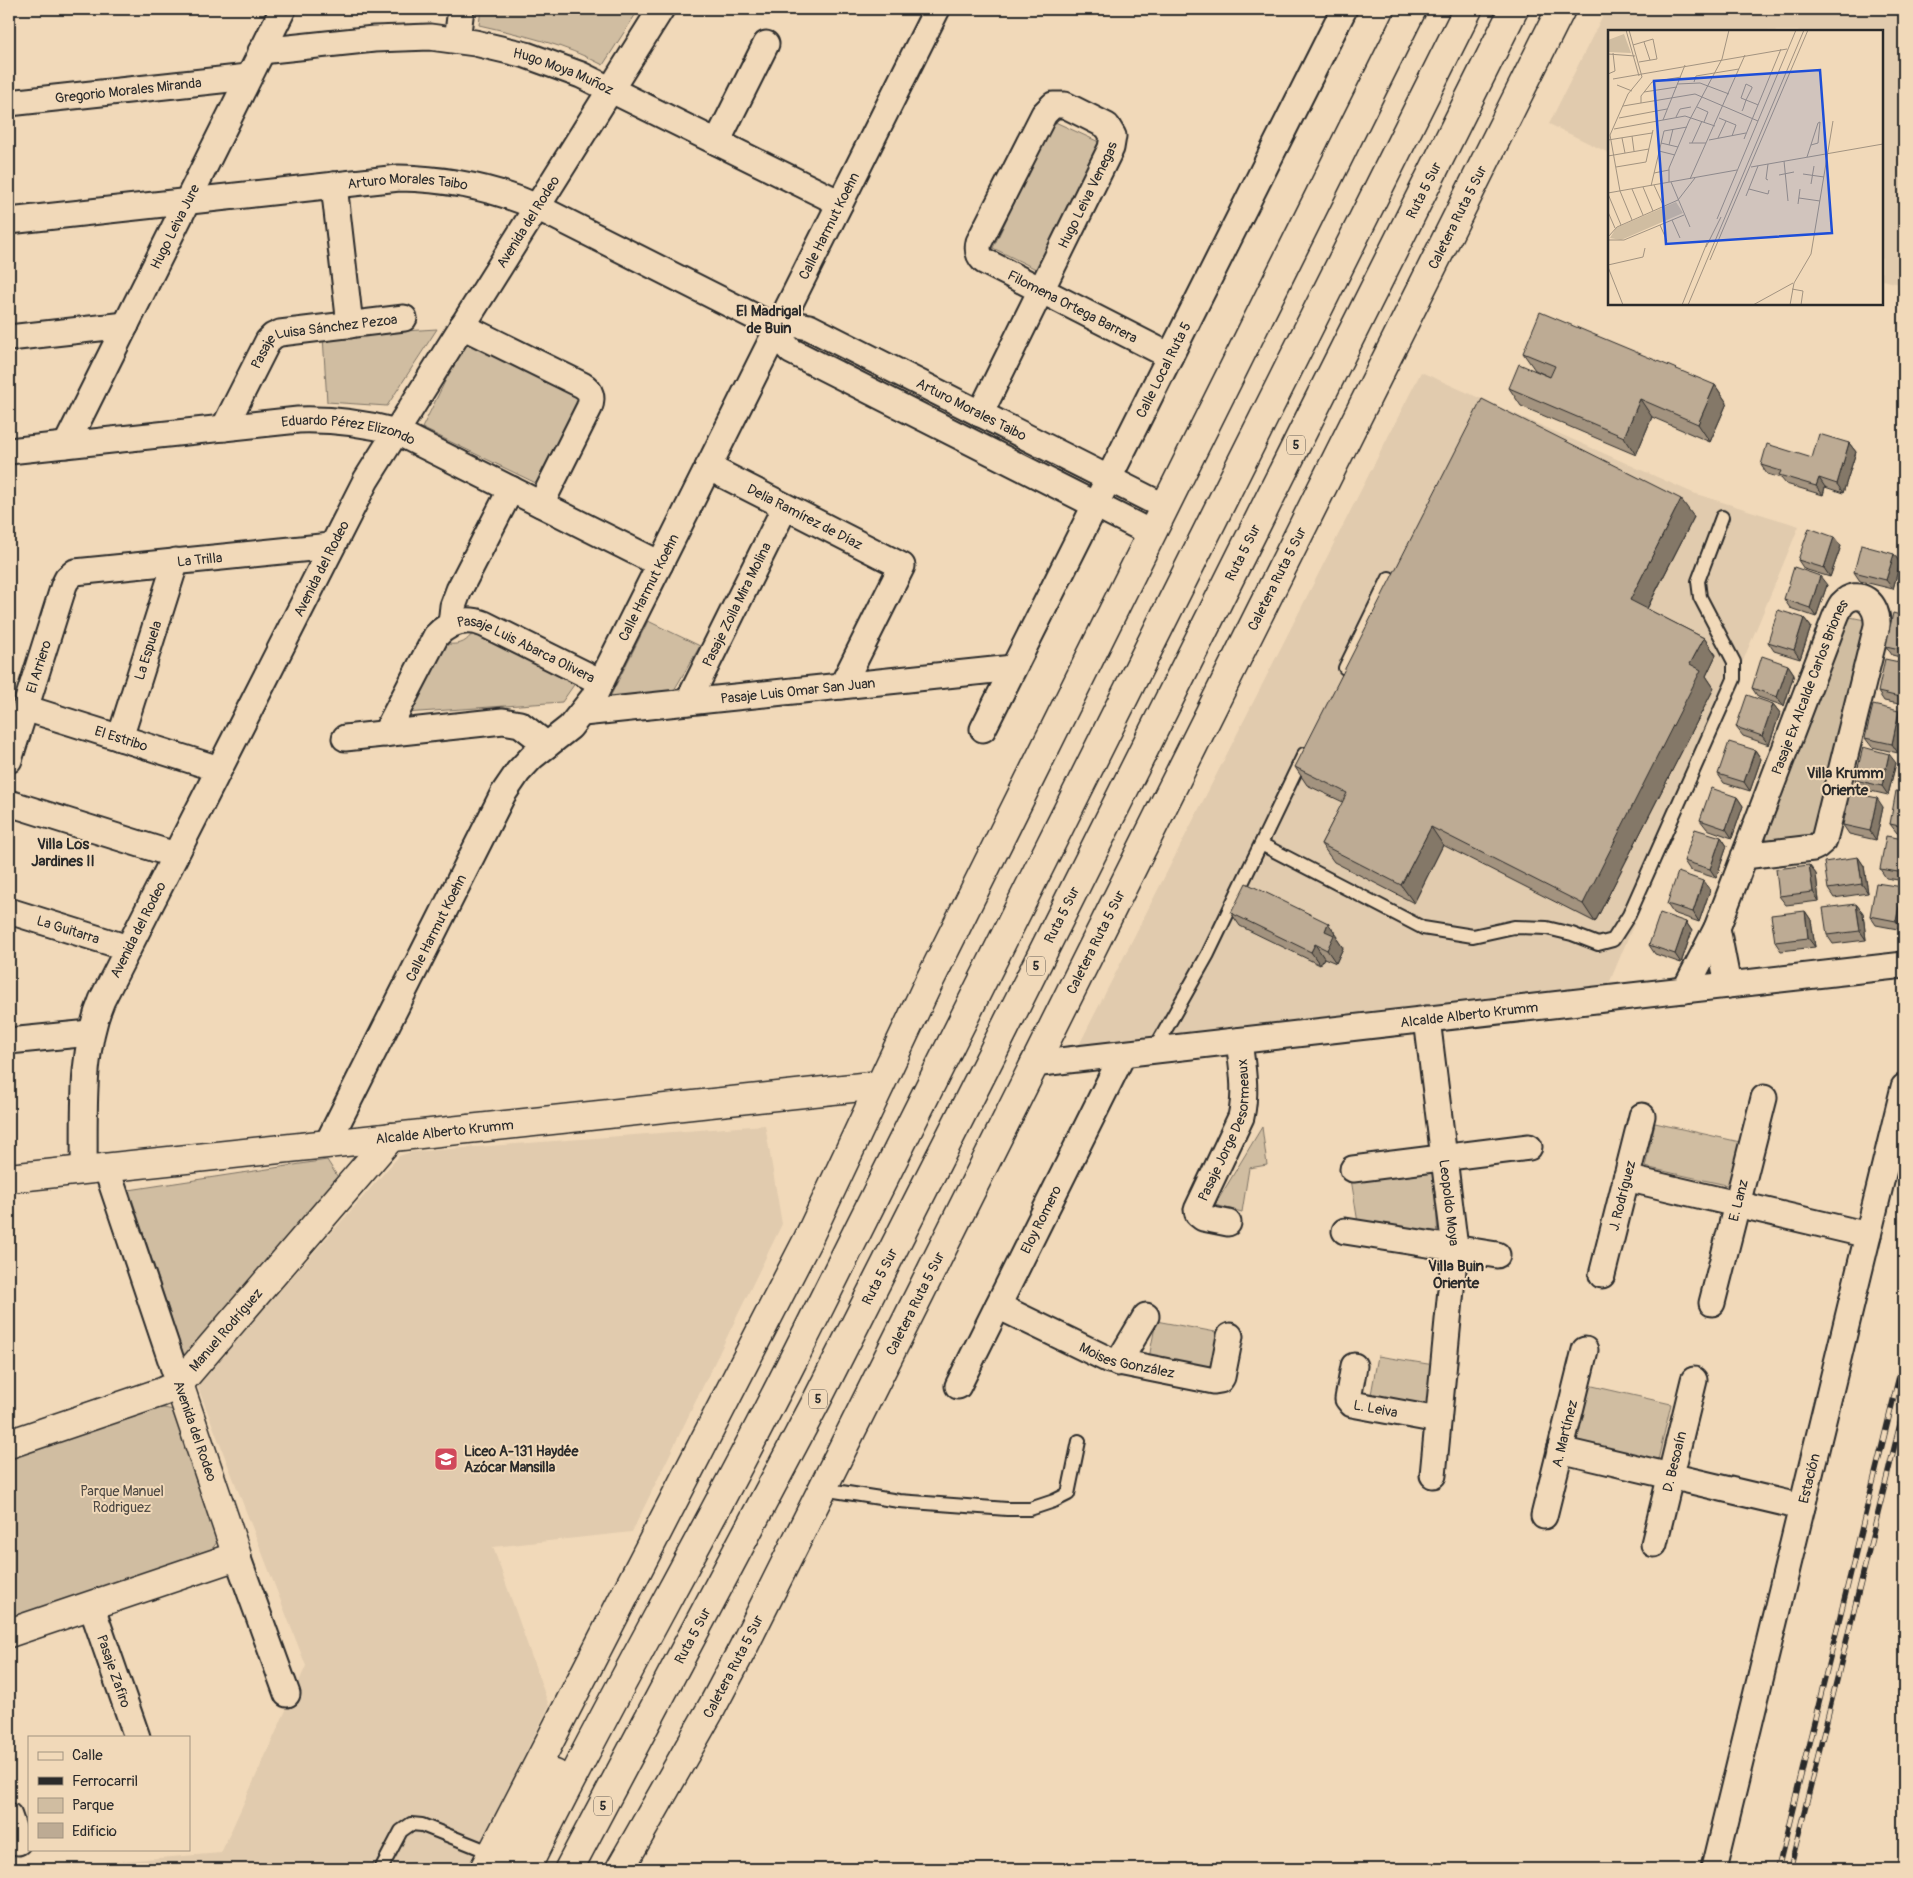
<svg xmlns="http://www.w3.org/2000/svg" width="1913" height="1878" font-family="Pangolin,sans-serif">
  <rect width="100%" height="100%" fill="#f1d9b9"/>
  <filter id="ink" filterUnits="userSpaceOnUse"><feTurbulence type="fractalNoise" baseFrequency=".02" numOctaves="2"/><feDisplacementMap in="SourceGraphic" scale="10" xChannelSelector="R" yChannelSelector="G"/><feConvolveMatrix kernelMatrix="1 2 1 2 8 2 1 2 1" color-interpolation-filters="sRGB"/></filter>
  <g filter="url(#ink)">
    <path fill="#e1cbae" d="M1606 9H1904V285L1882 280V31H1609V153L1549 124Z
      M1421 372 1693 493 1799 526 1606 991 1079 1045Z
      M765 1125 782 1224 632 1532 493 1547 549 1706 468 1869H22L221 1853 306 1666 197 1385 399 1156 411 1152Z"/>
    <path fill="#d0bda1" stroke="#7e7466" d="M481 9H639L603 65C564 44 522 35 479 25Z
      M1053 121 1099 142 1038 270 993 248Z
      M437 329 387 406 327 402 323 336Z
      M465 341 584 398 542 486 422 428Z
      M1850 617 1865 620 1812 838 1758 843Z
      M648 621 700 646 670 697 608 701Z
      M476 629 578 679 562 702 405 713 446 644C463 645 466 642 476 629Z
      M1655 1123 1740 1142 1731 1186 1645 1167Z
      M1262 1127 1267 1165 1249 1168 1242 1212 1215 1205Z
      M327 1160 339 1179 185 1359 129 1190Z
      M1434 1169 1438 1238 1358 1223 1351 1179Z
      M1156 1321 1221 1333 1214 1370 1149 1358Z
      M1378 1356 1434 1365 1427 1409 1370 1400Z
      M1588 1385 1671 1404 1658 1460 1576 1442Z
      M148 1405 179 1411 221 1537 208 1554 9 1620V1455Z"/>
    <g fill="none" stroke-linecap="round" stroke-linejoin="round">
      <g stroke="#2b2b2b" stroke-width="16">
        <path id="lane" d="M1345 668 1389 578
          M1261 844 1423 928 1473 936 1514 927 1547 928 1572 934 1598 944 1613 940 1629 915 1734 679V662L1700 597 1698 581 1722 517
          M1154 1050 1208 954 1304 754
          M822 1489 899 1501 1007 1509H1030L1054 1501 1068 1494 1079 1441
          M381 1869 401 1831 411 1824 422 1825 492 1853"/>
      </g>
      <g stroke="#2b2b2b" stroke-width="29">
        <g id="street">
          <path d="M457 40 461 9"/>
          <path id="s1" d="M261 51 374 39 430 37 475 43 526 55 581 75 840 203"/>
          <path id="s2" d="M9 103 248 77"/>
          <path d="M717 142 766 44"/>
          <path d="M334 185 350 325"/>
          <path id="s3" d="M9 221 399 178C448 179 492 187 537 207L777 328 781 340 791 351 1151 533"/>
          <path d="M462 326 582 385C591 390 593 398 589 408L541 504"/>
          <path id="s4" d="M777 328 793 324 809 327 1165 507"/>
          <path d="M9 338 126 325"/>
          <path id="s5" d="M980 414C1024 325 1067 236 1111 148L1113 136 1107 126 1065 105H1053L1044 114 979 242C977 250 978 255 984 261 1046 293 1108 324 1170 356"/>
          <path id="s6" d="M224 428 268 341 273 336 280 333 404 318"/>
          <path id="s7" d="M66 445 283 9"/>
          <path id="s8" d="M9 451 298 420C332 419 364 423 397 432L660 564"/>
          <path id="s9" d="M708 467 902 566 842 686"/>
          <path d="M451 624 453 606 459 590 511 489"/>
          <path id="s10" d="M688 702 785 507"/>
          <path id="s11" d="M25 708 219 769"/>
          <path id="s12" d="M583 713 1013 668"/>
          <path id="s13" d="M983 729 1344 9"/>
          <path id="s14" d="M385 734 436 636C449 622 466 617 484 624L601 682"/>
          <path id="s15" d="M120 738 176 561"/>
          <path d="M345 738 503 721 520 724 547 745"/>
          <path id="s16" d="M9 760 64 585 67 579 75 572 331 546"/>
          <path d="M9 803 175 855"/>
          <path id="s17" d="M9 911 128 948"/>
          <path d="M1717 928 1728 985"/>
          <path id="s18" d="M1685 990 1717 928 1835 618C1837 613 1839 608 1842 604 1859 586 1879 604 1877 626L1824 840 1817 846 1813 848 1744 856"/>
          <path id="s19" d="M1427 1019 1455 1248 1433 1475"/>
          <path d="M9 1041 90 1033"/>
          <path id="s20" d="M1033 1064 1904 965"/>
          <path id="s21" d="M327 1144 503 794 518 772 532 757 570 727 593 698 937 9"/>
          <path d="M106 1167 179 1384"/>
          <path d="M1353 1169 1529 1147"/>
          <path id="s22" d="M84 1170C85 1113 80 1053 102 1000L366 480 661 9"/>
          <path d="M1626 1178 1868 1235"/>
          <path id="s23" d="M1228 1223 1203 1218 1198 1214 1197 1210 1241 1117C1247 1091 1242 1066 1239 1041"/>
          <path d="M1345 1231 1497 1255"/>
          <path id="s24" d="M1602 1275 1642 1116"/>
          <path id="s25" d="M1712 1303 1764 1098"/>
          <path id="s26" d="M998 1306 1109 1360 1214 1381 1220 1380 1222 1377 1230 1336"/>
          <path d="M1118 1363 1146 1316"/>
          <path id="s27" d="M1354 1366 1348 1399 1352 1404 1438 1420"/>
          <path id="s28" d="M958 1386 1123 1054"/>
          <path d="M1560 1450 1802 1507"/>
          <path id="s29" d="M1544 1516 1585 1350"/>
          <path id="s30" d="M1654 1544 1694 1380"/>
          <path d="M237 1556 287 1694"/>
          <path id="s31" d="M91 1605 137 1737"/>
          <path d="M9 1816 18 1842"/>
          <path id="s32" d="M1714 1869 1904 1087"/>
        </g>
      </g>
      <g stroke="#2b2b2b" stroke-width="31">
        <g id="secondary">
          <path id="s33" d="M9 1178 880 1085"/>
          <path id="s34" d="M9 1444 162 1392 179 1384 391 1137"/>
          <path d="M9 1633 237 1556 179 1384"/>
          <path d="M484 1869 807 1241 925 990 1412 9"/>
          <path id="s35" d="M620 1869 712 1707 743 1648 1561 9"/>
        </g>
      </g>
      <g stroke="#2b2b2b" stroke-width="31">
        <g id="highway">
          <path d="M497 1869 555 1774"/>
          <path d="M526 1869C609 1700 704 1537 789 1368 1017 916 1241 462 1468 9"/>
          <path id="s36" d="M569 1869 817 1400 993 1052 1514 9"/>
        </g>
      </g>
      <use href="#lane" stroke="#f1d9b9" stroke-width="12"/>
      <use href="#street" stroke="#f1d9b9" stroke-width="25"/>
      <use href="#secondary" stroke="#f1d9b9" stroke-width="28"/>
      <use href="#highway" stroke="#f1d9b9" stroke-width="28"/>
      <g stroke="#2b2b2b" stroke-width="5.5">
        <path id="rail" d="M1778 1869 1904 1356
          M1790 1869 1904 1408"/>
      </g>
      <use href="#rail" stroke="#f1d9b9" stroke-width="4" stroke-dasharray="11" stroke-linecap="butt"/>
    </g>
    <path fill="#a3937f" stroke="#2b2b2b" d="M1523 353 1715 385 1727 403 1710 442 1652 417 1636 455 1521 406 1509 388 1550 377 1535 370Z
      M1849 443 1856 452 1843 493 1825 487 1823 495 1786 484 1781 478 1767 474 1761 465 1812 458Z
      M1694 517 1647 609 1704 638 1716 655 1706 676 1714 688 1595 922 1443 845 1414 903 1334 862 1321 844 1343 802 1307 785 1295 767Z
      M1841 546 1830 577 1804 569 1798 560Z
      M1894 554 1900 563 1893 589 1860 581 1854 572Z
      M1904 561V593L1898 584Z
      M1827 585 1816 617 1790 608 1784 599Z
      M1904 616V658L1892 655 1886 646Z
      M1804 618 1811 627 1800 659 1774 651 1768 642Z
      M1904 663V705L1884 701 1878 692Z
      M1788 665 1794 674 1784 706 1758 697 1752 688Z
      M1773 704 1780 713 1769 745 1743 736 1736 727Z
      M1904 718V726L1898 753 1872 747 1865 738Z
      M1755 750 1761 759 1750 791 1724 783 1718 774Z
      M1896 763 1888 795 1862 789 1855 780Z
      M1904 792V834L1897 833 1890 824Z
      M1737 797 1743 806 1732 838 1707 829 1700 820Z
      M1883 807 1876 840 1849 834 1843 825Z
      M1721 837 1727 846 1716 878 1690 870 1684 861Z
      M1904 839V881L1886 878 1880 869Z
      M1858 857 1864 866 1868 893 1834 898 1828 889Z
      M1809 865 1816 874 1819 901 1786 905 1779 896Z
      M1903 887 1904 890V921L1903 930 1876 925 1870 916Z
      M1710 890 1699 922 1673 913 1667 904Z
      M1856 904 1863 913 1866 940 1833 944 1827 935Z
      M1805 911 1811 920 1815 947 1781 951 1775 942Z
      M1231 913 1338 937 1337 939 1343 948 1336 963 1324 958 1320 965 1240 926Z
      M1686 922 1692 931 1681 963 1655 954 1649 945Z"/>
    <path fill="#847868" stroke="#2b2b2b" d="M1715 385 1727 403 1710 442 1698 424Z
      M1640 399 1652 417 1636 455 1624 437Z
      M1849 443 1856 452 1843 493 1837 484Z
      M1819 478 1825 487 1823 495 1816 486Z
      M1681 499 1694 517 1642 618 1630 600Z
      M1834 537 1841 546 1830 577 1824 568Z
      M1894 554 1900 563 1893 589 1886 580Z
      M1820 576 1827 585 1816 617 1810 608Z
      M1804 618 1811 627 1800 659 1794 650Z
      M1704 638 1716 655 1706 676 1714 688 1595 922 1583 904 1690 664Z
      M1788 665 1794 674 1784 706 1777 697Z
      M1773 704 1780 713 1769 745 1762 736Z
      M1899 711 1904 718V726L1898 753 1892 744Z
      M1755 750 1761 759 1750 791 1744 782Z
      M1889 754 1896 763 1888 795 1882 786Z
      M1737 797 1743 806 1732 838 1726 829Z
      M1877 798 1883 807 1876 840 1870 831Z
      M1431 827 1443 845 1414 903 1401 885Z
      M1721 837 1727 846 1716 878 1710 869Z
      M1858 857 1864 866 1868 893 1862 884Z
      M1809 865 1816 874 1819 901 1813 892Z
      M1703 881 1710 890 1699 922 1693 912Z
      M1903 887 1904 890V921L1903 930 1896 921Z
      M1856 904 1863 913 1866 940 1860 931Z
      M1805 911 1811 920 1815 947 1808 938Z
      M1686 922 1692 931 1681 963 1675 954Z
      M1328 923 1338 937 1337 939 1343 948 1336 963 1327 950 1325 931Z
      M1315 944 1324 958 1320 965 1311 952Z"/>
    <path fill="#bdab94" stroke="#2b2b2b" d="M1540 312 1715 385 1698 424 1640 399 1624 437 1509 388 1519 364 1550 377 1555 366 1523 353Z
      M1482 399 1681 499 1630 600 1704 638 1690 664 1701 670 1583 904 1431 827 1401 885 1321 844 1347 793 1295 767Z
      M1819 434 1849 443 1837 484 1819 478 1816 486 1779 475 1781 471 1761 465 1767 444 1812 458Z
      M1809 528 1834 537 1824 568 1798 560Z
      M1861 545 1894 554 1886 580 1854 572Z
      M1904 561V585L1898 584Z
      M1794 567 1820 576 1810 608 1784 599Z
      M1778 610 1804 618 1794 650 1768 642Z
      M1893 613 1904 616V650L1886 646Z
      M1762 656 1788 665 1777 697 1752 688Z
      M1885 659 1904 663V698L1878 692Z
      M1747 695 1773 704 1762 736 1736 727Z
      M1873 705 1899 711 1892 744 1865 738Z
      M1729 742 1755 750 1744 782 1718 774Z
      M1863 747 1889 754 1882 786 1855 780Z
      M1904 762V780L1901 779Z
      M1711 788 1737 797 1726 829 1700 820Z
      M1896 791 1904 792V827L1890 824Z
      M1850 792 1877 798 1870 831 1843 825Z
      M1695 829 1721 837 1710 869 1684 861Z
      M1886 836 1904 839V873L1880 869Z
      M1858 857 1862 884 1828 889 1824 862Z
      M1809 865 1813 892 1779 896 1776 869Z
      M1678 872 1703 881 1693 912 1667 904Z
      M1246 883 1328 923 1325 931 1334 935 1327 950 1315 944 1311 952 1231 913Z
      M1876 883 1903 887 1896 921 1870 916Z
      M1856 904 1860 931 1827 935 1823 908Z
      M1805 911 1808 938 1775 942 1771 915Z
      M1660 913 1686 922 1675 954 1649 945Z"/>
  </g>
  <defs>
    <g id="school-square" transform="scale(1.25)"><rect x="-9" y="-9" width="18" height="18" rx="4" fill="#d1495b" stroke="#f1d9b9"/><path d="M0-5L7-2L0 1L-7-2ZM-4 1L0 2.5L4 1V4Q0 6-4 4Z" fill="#fff"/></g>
  </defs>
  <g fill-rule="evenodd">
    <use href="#school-square" x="446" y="1459"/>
  </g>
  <g text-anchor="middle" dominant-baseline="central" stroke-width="4" stroke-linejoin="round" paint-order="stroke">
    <g fill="#f1d9b9" stroke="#665f56" stroke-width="1">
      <rect x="1287" y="435.5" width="18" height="19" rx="4"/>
      <rect x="1027" y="956.5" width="18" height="19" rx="4"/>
      <rect x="809" y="1389.5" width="18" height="19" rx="4"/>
      <rect x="594" y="1796.5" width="18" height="19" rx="4"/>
    </g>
    <g font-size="12" font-weight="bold" fill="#2b2b2b">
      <text x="1296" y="445">5</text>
      <text x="1036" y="966">5</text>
      <text x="818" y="1399">5</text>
      <text x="603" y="1806">5</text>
    </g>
    <g font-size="14" fill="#2b2b2b" stroke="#f1d9b9">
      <text stroke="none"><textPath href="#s1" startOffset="308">Hugo Moya Muñoz</textPath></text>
      <text stroke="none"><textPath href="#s2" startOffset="120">Gregorio Morales Miranda</textPath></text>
      <text stroke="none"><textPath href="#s3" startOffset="401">Arturo Morales Taibo</textPath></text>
      <text stroke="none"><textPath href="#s36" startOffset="1884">Ruta 5 Sur</textPath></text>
      <text stroke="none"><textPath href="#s5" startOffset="244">Hugo Leiva Venegas</textPath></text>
      <text stroke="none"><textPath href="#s35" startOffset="1852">Caletera Ruta 5 Sur</textPath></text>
      <text stroke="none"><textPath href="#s22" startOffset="1060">Avenida del Rodeo</textPath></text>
      <text stroke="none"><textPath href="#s21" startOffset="1052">Calle Harmut Koehn</textPath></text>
      <text stroke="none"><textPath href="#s7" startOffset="244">Hugo Leiva Jure</textPath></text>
      <text stroke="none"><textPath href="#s5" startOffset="656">Filomena Ortega Barrera</textPath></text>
      <text stroke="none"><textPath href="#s6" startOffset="149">Pasaje Luisa Sánchez Pezoa</textPath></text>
      <text stroke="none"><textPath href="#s13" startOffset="402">Calle Local Ruta 5</textPath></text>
      <text stroke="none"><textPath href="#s4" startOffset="215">Arturo Morales Taibo</textPath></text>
      <text stroke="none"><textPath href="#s8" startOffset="342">Eduardo Pérez Elizondo</textPath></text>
      <text stroke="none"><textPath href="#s9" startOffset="109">Delia Ramírez de Díaz</textPath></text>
      <text stroke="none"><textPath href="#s36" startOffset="1479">Ruta 5 Sur</textPath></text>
      <text stroke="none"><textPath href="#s16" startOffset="326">La Trilla</textPath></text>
      <text stroke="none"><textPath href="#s22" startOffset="656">Avenida del Rodeo</textPath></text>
      <text stroke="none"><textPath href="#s35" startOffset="1448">Caletera Ruta 5 Sur</textPath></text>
      <text stroke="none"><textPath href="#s21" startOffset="648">Calle Harmut Koehn</textPath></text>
      <text stroke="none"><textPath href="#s10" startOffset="109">Pasaje Zoila Mira Molina</textPath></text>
      <text stroke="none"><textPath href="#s15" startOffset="92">La Espuela</textPath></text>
      <text stroke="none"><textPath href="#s14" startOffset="211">Pasaje Luis Abarca Olivera</textPath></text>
      <text stroke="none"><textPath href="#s16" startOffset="98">El Arriero</textPath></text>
      <text stroke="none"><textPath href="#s18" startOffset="328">Pasaje Ex Alcalde Carlos Briones</textPath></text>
      <text stroke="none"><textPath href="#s12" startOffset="216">Pasaje Luis Omar San Juan</textPath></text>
      <text stroke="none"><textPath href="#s11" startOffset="101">El Estribo</textPath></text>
      <text stroke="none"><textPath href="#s36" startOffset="1074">Ruta 5 Sur</textPath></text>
      <text stroke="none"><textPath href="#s21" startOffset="242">Calle Harmut Koehn</textPath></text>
      <text stroke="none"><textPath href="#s17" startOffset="62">La Guitarra</textPath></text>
      <text stroke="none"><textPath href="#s22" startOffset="251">Avenida del Rodeo</textPath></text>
      <text stroke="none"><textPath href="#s35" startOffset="1042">Caletera Ruta 5 Sur</textPath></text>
      <text stroke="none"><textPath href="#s20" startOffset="439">Alcalde Alberto Krumm</textPath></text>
      <text stroke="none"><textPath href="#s23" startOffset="122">Pasaje Jorge Desormeaux</textPath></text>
      <text stroke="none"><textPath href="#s33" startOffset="438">Alcalde Alberto Krumm</textPath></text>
      <text stroke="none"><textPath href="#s24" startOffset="82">J. Rodríguez</textPath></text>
      <text stroke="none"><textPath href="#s25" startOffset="106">E. Lanz</textPath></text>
      <text stroke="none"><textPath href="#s19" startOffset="185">Leopoldo Moya</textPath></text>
      <text stroke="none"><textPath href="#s28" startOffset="186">Eloy Romero</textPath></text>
      <text stroke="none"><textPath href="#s36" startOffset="669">Ruta 5 Sur</textPath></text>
      <text stroke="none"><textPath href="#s35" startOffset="638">Caletera Ruta 5 Sur</textPath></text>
      <text stroke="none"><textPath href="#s34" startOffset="252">Manuel Rodríguez</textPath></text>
      <text stroke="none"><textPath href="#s26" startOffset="141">Moises González</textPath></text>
      <text stroke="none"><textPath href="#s27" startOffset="64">L. Leiva</textPath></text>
      <text transform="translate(195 1431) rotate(71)">Avenida del Rodeo</text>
      <text stroke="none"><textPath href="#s29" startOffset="85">A. Martínez</textPath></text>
      <text stroke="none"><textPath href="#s30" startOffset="85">D. Besoaín</textPath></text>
      <text stroke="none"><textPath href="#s32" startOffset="402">Estación</textPath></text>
      <text stroke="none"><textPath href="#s36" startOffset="264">Ruta 5 Sur</textPath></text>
      <text stroke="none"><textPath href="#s35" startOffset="232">Caletera Ruta 5 Sur</textPath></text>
      <text stroke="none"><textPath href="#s31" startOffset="70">Pasaje Zafiro</textPath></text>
    </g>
    <g font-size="14" font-weight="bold" fill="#2b2b2b" stroke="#f1d9b9" text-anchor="start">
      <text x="464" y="1451">Liceo A-131 Haydée<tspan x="464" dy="16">Azócar Mansilla</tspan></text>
    </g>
    <g font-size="14" fill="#4c4843" stroke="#f1d9b9">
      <text x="122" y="1491">Parque Manuel<tspan x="122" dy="16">Rodriguez</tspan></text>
    </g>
    <g font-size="15" font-weight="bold" fill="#2b2b2b" stroke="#f1d9b9">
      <text x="769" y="311">El Madrigal<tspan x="769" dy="17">de Buin</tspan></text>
      <text x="1845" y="773">Villa Krumm<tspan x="1845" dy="17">Oriente</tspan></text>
      <text x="63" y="844">Villa Los<tspan x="63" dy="17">Jardines II</tspan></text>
      <text x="1456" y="1266">Villa Buin<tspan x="1456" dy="17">Oriente</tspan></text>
    </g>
  </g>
  <g transform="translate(1608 30)">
    <rect width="275" height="275" fill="#f1d9b9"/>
    <path d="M16 4 23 23 1 22 0 10ZM68 172 75 183 13 210 2 208 8 198Z" fill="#d0bda1"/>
    <path fill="none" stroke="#a29380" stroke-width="1" d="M18 0 31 46M21 0 34 47 20 64 2 105 12 161 24 190M36 12 42 30M25 15 45 9 49 29 31 32M0 24 27 26M0 44 7 41 5 23M5 49 179 19M86 52 88 46 131 39M69 54 92 53 121 64M9 55 24 61M36 62 69 57M33 73V66L44 52 73 47M15 76 87 64 150 91M89 77 100 82 96 92M134 81 135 79 138 70 144 58V57L138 54 133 68 148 74 150 75M68 87 72 79 83 77M11 88 59 79M111 88 128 95 124 106M55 90 77 35M6 99 77 86 107 96M24 106 26 121M14 108 17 123M110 108 118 91M136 109 173 19M0 110 44 103M101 110 138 103M53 113 70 117M81 113H98M84 113 94 91M61 115 65 99M51 121 67 125M0 126 41 119M199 127 210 93 212 92 210 113 203 115M176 131 180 171M160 134 158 149 160 150M8 137 38 132 45 100M143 137 275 114M46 143 61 140M195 144 216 147M171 145 186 142M82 149 137 25M61 152V138L81 91 114 29 121 0M63 152 82 197M203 154 206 136M46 155 56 177M43 156 56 101 79 97M35 157 45 181M24 159 35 185M141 159 160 164 161 160M0 163 129 140M0 164 13 195M138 166 150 136M191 168 212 171M190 174 192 159M0 182 7 198M109 189 188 0M64 190 72 208M52 195 59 211M0 207 9 197 70 170 87 148M0 210H16L76 185M98 217 113 187M102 230 200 0M0 235 35 227 37 218M0 237 15 275M184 259 195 261 193 275M74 275 99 213M80 275 196 0M145 275 185 253M182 275 186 253 203 224 225 91"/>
    <path fill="#1d4ed8" fill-opacity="0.15" stroke="#1d4ed8" stroke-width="2.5" d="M212 40 224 203 58 214 46 51Z"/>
    <rect width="275" height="275" fill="none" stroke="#2b2b2b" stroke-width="2.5"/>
  </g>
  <rect width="1913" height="1878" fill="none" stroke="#f1d9b9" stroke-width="30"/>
  <rect x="15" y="15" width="1883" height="1848" fill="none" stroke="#2b2b2b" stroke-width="2" filter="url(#ink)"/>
  <rect x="28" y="1736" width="162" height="115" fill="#f1d9b9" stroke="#a29380"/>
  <rect x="38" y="1752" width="25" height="8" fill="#f1d9b9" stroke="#a29380"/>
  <text x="72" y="1760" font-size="15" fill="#2b2b2b">Calle</text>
  <rect x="38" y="1777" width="25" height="8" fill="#2b2b2b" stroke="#a29380"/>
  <text x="72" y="1786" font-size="15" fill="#2b2b2b">Ferrocarril</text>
  <rect x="38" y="1798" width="25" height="15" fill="#d0bda1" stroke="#a29380"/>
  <text x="72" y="1810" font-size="15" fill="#2b2b2b">Parque</text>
  <rect x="38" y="1823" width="25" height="15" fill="#bdab94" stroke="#a29380"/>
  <text x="72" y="1836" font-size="15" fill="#2b2b2b">Edificio</text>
</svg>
